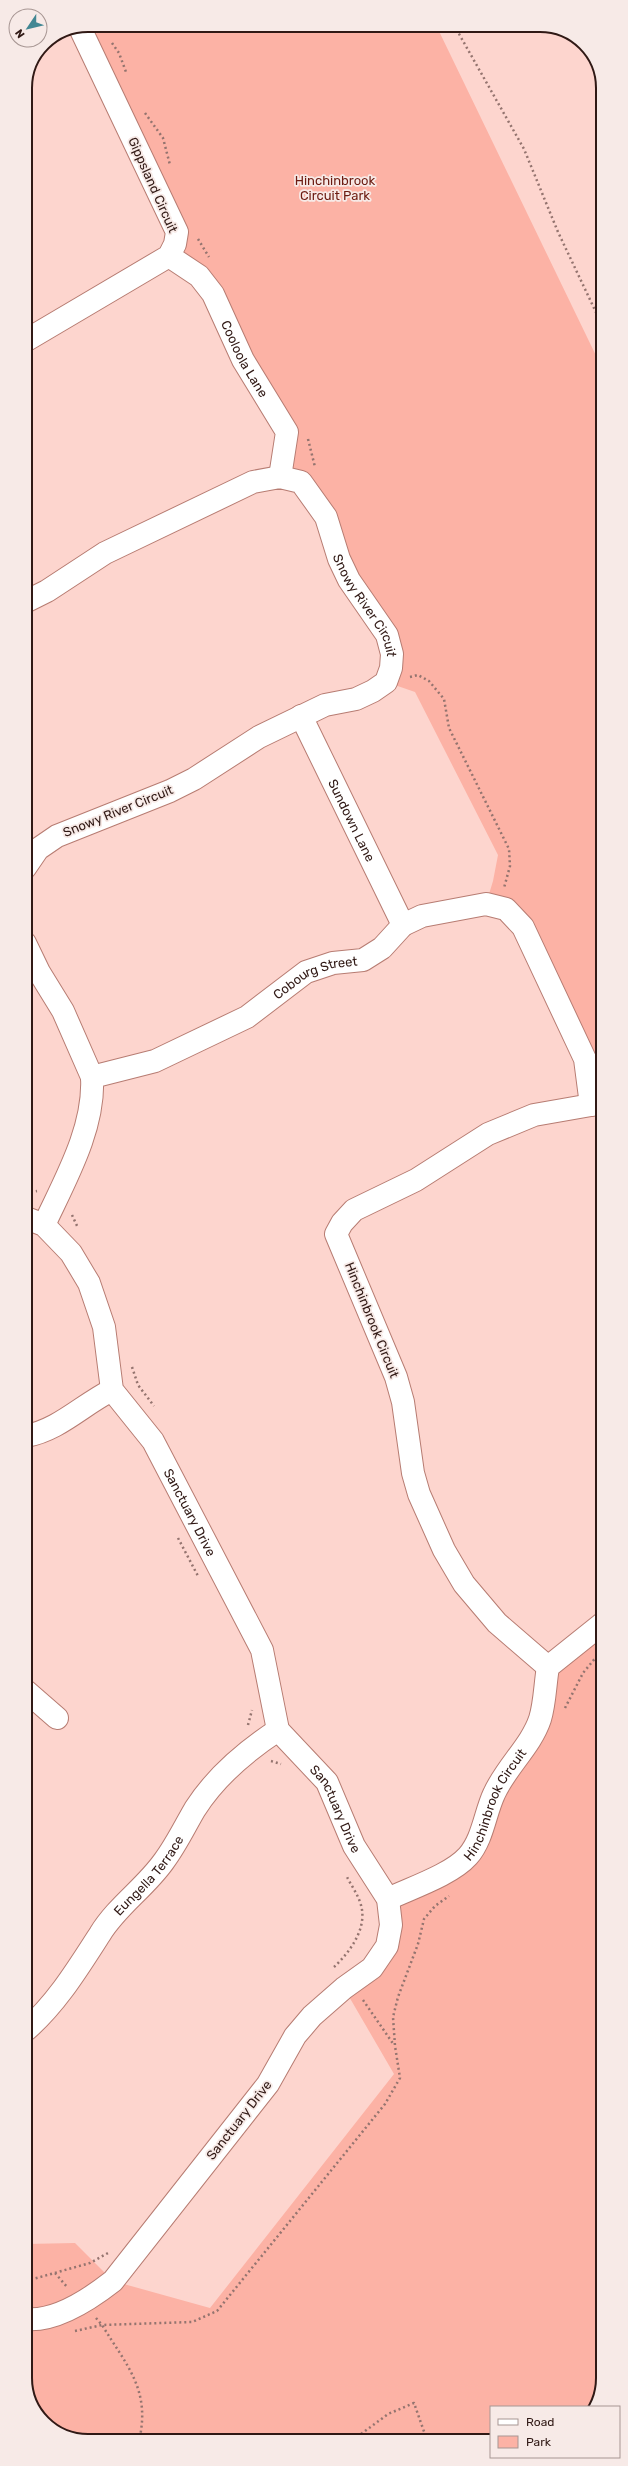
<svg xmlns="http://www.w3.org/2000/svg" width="628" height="2466" font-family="Rubik,sans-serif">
  <rect width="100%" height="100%" fill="#fdd5ce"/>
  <path fill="#fcb2a5" d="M88 25H436L602 368V1116L591 1105 523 927 486 904 493 881 498 855 415 692 386 682 391 668 326 517 280 477 287 432 175 244Z
    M603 1623V2378L592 2407H491V2440L84 2441 46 2425 26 2390V2244L75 2243 113 2281 210 2308 394 2074 344 1988 372 1968 388 1899 449 1870 532 1736 548 1667Z"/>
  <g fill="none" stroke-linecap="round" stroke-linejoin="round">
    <g stroke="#b77c72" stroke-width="24">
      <g id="minor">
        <path id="s1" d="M169 256 199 276 213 294 243 360 287 432 280 477"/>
        <path d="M25 341 169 256 175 244 177 232 80 28"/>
        <path id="s2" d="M25 602 47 591 105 553 253 482 280 477 301 482 326 517 339 559 349 580 387 635 392 654 391 668 386 682 373 691 356 699 325 705 259 737 194 779 170 791 57 836 38 849 25 868"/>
        <path id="s3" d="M301 716 403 925"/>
        <path d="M25 943 39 972 63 1011 92 1077"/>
        <path id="s4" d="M44 1225C65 1180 95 1128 92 1077L155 1061 247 1017 306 972 333 963 363 960 382 948 403 925 422 916 486 904 506 909 523 927 585 1059 591 1105"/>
        <path d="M26 1436C59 1430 82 1405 112 1390"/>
        <path d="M548 1667 497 1623 464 1584 444 1550 419 1494 413 1473 403 1402 396 1377 336 1234 342 1223 354 1210 416 1180 488 1134 534 1115 591 1105"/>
        <path d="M26 1691 57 1718"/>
        <path id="s5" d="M388 1899C411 1888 451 1875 468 1856 483 1839 485 1813 494 1794 506 1767 531 1746 540 1719 545 1703 545 1684 548 1667L603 1623"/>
        <path id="s6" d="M26 2030C57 2003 78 1968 100 1934 117 1906 145 1888 164 1861 176 1845 185 1826 195 1809 216 1776 246 1751 278 1730"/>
      </g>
    </g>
    <g stroke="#b77c72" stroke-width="24">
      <g id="tertiary">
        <path id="s7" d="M26 1218 44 1225 71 1253 89 1283 104 1327 112 1390 153 1441 262 1650 278 1730 327 1782 354 1846 388 1899 391 1925 387 1946 372 1968 344 1988 312 2016 295 2036 268 2084 113 2281C90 2299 56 2322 26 2319"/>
      </g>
    </g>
    <path stroke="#94746f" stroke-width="2.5" stroke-dasharray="2 3" stroke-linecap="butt" d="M454 25 524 149 558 232 602 325
      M112 43 119 53 126 72
      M145 113 163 138 170 165
      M198 239 209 257
      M308 439 315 467
      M410 677 418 675 429 681 444 699 449 728 509 849 510 866 504 888
      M26 1193 37 1191
      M72 1215 78 1228
      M132 1367 138 1385 154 1406
      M178 1538 198 1576
      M565 1708 583 1673 597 1656
      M248 1725 252 1710
      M271 1761 281 1764
      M334 1967C351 1951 369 1926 360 1902 357 1893 351 1885 347 1877
      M363 2000 394 2045
      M55 2273 68 2288
      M26 2281 90 2263 108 2253
      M96 2318 102 2325C127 2366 151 2390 139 2441
      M75 2331 102 2325 192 2322 217 2311 385 2104 400 2078 395 2046 393 2017 398 1997 418 1944 424 1919 435 1906 449 1896
      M353 2440 388 2414 414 2403 427 2440"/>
    <use href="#minor" stroke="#fff" stroke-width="22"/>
    <use href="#tertiary" stroke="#fff" stroke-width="22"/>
  </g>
  <g text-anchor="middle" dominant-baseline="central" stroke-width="3.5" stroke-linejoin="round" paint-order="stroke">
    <g font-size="13" fill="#6c1b11" stroke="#f7eae7">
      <text x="335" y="180">Hinchinbrook<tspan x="335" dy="15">Circuit Park</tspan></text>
    </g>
    <g font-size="13" fill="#301915" stroke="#f7eae7">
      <text transform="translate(153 185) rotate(66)">Gippsland Circuit</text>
      <text stroke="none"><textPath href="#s1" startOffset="131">Cooloola Lane</textPath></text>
      <text stroke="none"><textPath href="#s2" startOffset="448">Snowy River Circuit</textPath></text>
      <text transform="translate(118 811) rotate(-22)">Snowy River Circuit</text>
      <text stroke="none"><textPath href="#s3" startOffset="116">Sundown Lane</textPath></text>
      <text stroke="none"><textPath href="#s4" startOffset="405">Cobourg Street</textPath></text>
      <text transform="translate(372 1320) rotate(68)">Hinchinbrook Circuit</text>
      <text stroke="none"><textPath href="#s7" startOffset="349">Sanctuary Drive</textPath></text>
      <text stroke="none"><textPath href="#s5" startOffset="150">Hinchinbrook Circuit</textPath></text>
      <text stroke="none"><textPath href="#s7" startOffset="685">Sanctuary Drive</textPath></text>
      <text stroke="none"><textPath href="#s6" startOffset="198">Eungella Terrace</textPath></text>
      <text transform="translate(239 2120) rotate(-52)">Sanctuary Drive</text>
    </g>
  </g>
  <path d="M0 0H628V2466H0ZM88 32H540A56 56 0 0 1 596 88V2378A56 56 0 0 1 540 2434H88A56 56 0 0 1 32 2378V88A56 56 0 0 1 88 32Z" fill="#f7eae7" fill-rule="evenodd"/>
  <path fill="none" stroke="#301915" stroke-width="2" d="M88 32H540A56 56 0 0 1 596 88V2378A56 56 0 0 1 540 2434H88A56 56 0 0 1 32 2378V88A56 56 0 0 1 88 32Z"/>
  <rect x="490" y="2406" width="130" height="52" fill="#f7eae7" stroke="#a79693"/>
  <rect x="498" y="2419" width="20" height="6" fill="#ffffff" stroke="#a79693"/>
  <text x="526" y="2426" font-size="12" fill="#301915">Road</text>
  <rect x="498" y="2436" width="20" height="12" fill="#fcb2a5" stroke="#a79693"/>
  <text x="526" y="2446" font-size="12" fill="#301915">Park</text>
  <g transform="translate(28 28) rotate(235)"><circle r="19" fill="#f7eae7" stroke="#a79693"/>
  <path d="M0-3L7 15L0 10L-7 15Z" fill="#428793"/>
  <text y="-6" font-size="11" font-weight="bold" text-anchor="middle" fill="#301915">N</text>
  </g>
</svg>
